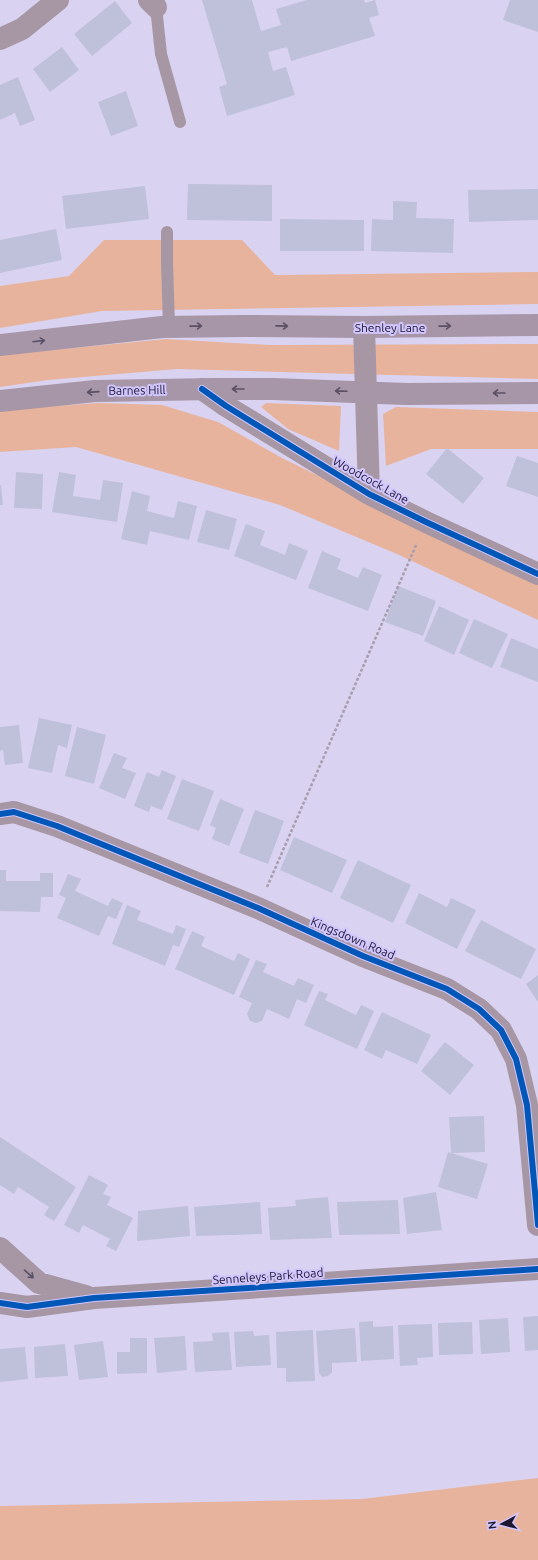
<svg xmlns="http://www.w3.org/2000/svg" width="538" height="1560" font-family="Ubuntu,sans-serif">
  <rect width="100%" height="100%" fill="#d9d3f1"/>
  <path fill="#e8b39d" d="M104 240H242L275 275 538 272V304L102 311 0 328V286L69 276Z
    M166 339 271 345 538 344V379L177 369 48 380 0 387V355Z
    M98 403 162 405 218 422 284 459 538 583V620L397 554 280 505 76 447 0 452V410Z
    M266 403 341 406 339 451 288 429 261 407Z
    M396 407 538 412V449H431L386 466 383 414Z
    M538 1478V1560H0V1506L362 1499Z"/>
  <path fill="#bfc0da" d="M202 0H252L261 31 281 25 276 9 307 0H364L365 3 375 0 379 15 369 18 375 36 291 61 287 47 268 52 273 71 286 67 295 95 227 116 219 87 227 84Z
    M510 0H538V32L503 20Z
    M115 1 132 23 92 56 74 34Z
    M62 47 79 70 50 92 33 69Z
    M18 77 35 120 20 126 15 113 0 120V85Z
    M126 91 138 126 111 136 98 102Z
    M188 184 272 185V221L187 220Z
    M145 186 149 219 66 229 62 196Z
    M538 189V220L469 222 468 190Z
    M393 201 417 202 416 218 454 219 453 253 371 251 372 219 393 220Z
    M280 219 364 220V251H280Z
    M56 229 62 260 0 273V240Z
    M447 448 484 478 463 504 426 474Z
    M517 456 538 463V497L506 486Z
    M16 472 43 474 42 509 14 508Z
    M59 472 76 475 73 496 100 500 103 480 123 483 117 522 52 512Z
    M0 485H1L3 505H0Z
    M132 491 150 496 147 511 174 518 178 501 197 506 189 540 150 531 147 545 121 539Z
    M206 510 237 519 229 550 197 542Z
    M246 524 265 531 260 545 285 555 289 543 308 551 296 580 234 556Z
    M322 551 341 559 337 569 358 578 363 567 382 575 368 611 308 588Z
    M398 586 436 601 423 636 385 622Z
    M439 606 469 620 454 655 424 641Z
    M474 619 508 634 492 668 459 653Z
    M511 638 538 649V682L500 667Z
    M39 718 72 725 67 748 58 745 52 773 28 768Z
    M19 725 23 763 5 765 3 750 0 751V727Z
    M77 727 106 735 94 784 65 776Z
    M114 753 127 758 122 768 136 773 125 799 99 788Z
    M162 770 176 776 162 810 151 806 149 812 134 806 147 772 159 777Z
    M182 779 214 791 199 831 167 819Z
    M220 799 244 809 229 846 212 839 216 828 210 825Z
    M255 810 284 821 268 864 239 853Z
    M294 837 347 860 332 893 280 870Z
    M358 860 411 885 393 923 340 898Z
    M0 870H6V881H40V873H53V897H41L40 912 0 911Z
    M68 874 81 879 75 891 108 906 112 898 123 903 116 919 108 916 99 936 57 918 66 898 59 895Z
    M419 893 447 907 451 898 476 910 457 949 405 923Z
    M127 905 141 911 137 920 173 934 176 925 186 929 179 947 173 945 165 966 112 944Z
    M481 920 536 949 521 979 465 951Z
    M192 931 205 937 201 946 234 961 238 953 250 959 234 995 175 969Z
    M256 960 267 964 263 972 294 986 298 978 314 985 306 1003 297 999 289 1019 267 1009 262 1021 256 1023 250 1021 247 1014 252 1003 239 997Z
    M538 975V1002L526 984Z
    M319 991 328 994 325 1000 356 1015 361 1005 374 1011 357 1049 304 1025Z
    M382 1012 431 1035 417 1064 386 1050 382 1059 364 1050Z
    M445 1042 474 1065 450 1095 421 1071Z
    M484 1116 485 1152 451 1153 449 1117Z
    M0 1137 76 1187 54 1221 44 1215 49 1207 18 1187 14 1194 0 1185Z
    M448 1152 488 1164 477 1199 438 1187Z
    M89 1175 108 1185 103 1194 111 1197 107 1205 133 1218 116 1251 106 1246 110 1239 83 1225 79 1233 64 1225Z
    M436 1192 442 1230 407 1234 403 1198Z
    M328 1197 332 1238 270 1240 268 1208 296 1206 295 1200Z
    M398 1200 400 1234 339 1235 337 1202Z
    M260 1202 262 1234 196 1236 194 1207Z
    M188 1206 190 1236 137 1241 138 1211Z
    M538 1316V1350L525 1351 523 1317Z
    M508 1318 510 1352 481 1354 479 1320Z
    M373 1321V1327L393 1326 394 1359 361 1361 359 1322Z
    M472 1322 473 1354 439 1355 438 1323Z
    M432 1324 433 1357 417 1358 418 1365 400 1366 398 1325Z
    M355 1328 357 1362 332 1363V1372L328 1376 322 1377 319 1373 316 1331Z
    M313 1330 315 1381 286 1382V1368H277L276 1332Z
    M253 1331 254 1336 269 1335 271 1365 236 1367 234 1332Z
    M229 1332 232 1370 195 1372 193 1342 213 1341 212 1333Z
    M185 1336 187 1370 157 1373 154 1338Z
    M130 1338H147V1373L117 1374V1352H130Z
    M103 1341 108 1377 79 1380 74 1345Z
    M65 1344 68 1376 35 1378 34 1347Z
    M25 1347 28 1379 0 1382V1349Z"/>
  <g fill="none" stroke-linecap="round" stroke-linejoin="round">
    <path stroke="#a89dad" stroke-width="2.5" stroke-dasharray="3 2" stroke-linecap="butt" d="M267 887 417 543"/>
    <path stroke="#a797a5" stroke-width="12" d="M156 7 161 54 180 122
      M167 232V262L169 327"/>
    <path stroke="#a797a5" stroke-width="22" d="M149 0 156 7
      M0 39 22 29 58 0
      M0 814 14 812 57 826 258 908 363 956 447 989 479 1009 501 1030 516 1059 527 1105 538 1225
      M0 1248 39 1283 86 1296
      M0 1303 27 1307 94 1298 538 1269"/>
    <path stroke="#a797a5" stroke-width="22" d="M364 327 369 494
      M202 389 226 406 369 494 426 522 538 574"/>
    <path stroke="#a696a7" stroke-width="22" d="M0 345 162 327 243 326 364 327 538 325
      M0 401 95 391 215 389H274L406 394 538 393"/>
    <g stroke="#d1c6fe" stroke-width="8">
      <path id="cycleway" d="M202 389 226 406 369 494 426 522 538 574
        M0 814 14 812 57 826 258 908 363 956 447 989 479 1009 501 1030 516 1059 527 1105 538 1225
        M0 1303 27 1307 94 1298 538 1269"/>
    </g>
    <use href="#cycleway" stroke="#0057b8" stroke-width="6"/>
  </g>
  <defs><path id="oneway-shaft" d="M-6 0H5M1.5-3L5.5 0L1.5 3" fill="none" stroke-width="1.6" stroke-linecap="round" stroke-linejoin="round"/></defs>
  <g stroke="#5b5066">
    <use href="#oneway-shaft" transform="translate(196 326) rotate(-1)"/>
    <use href="#oneway-shaft" transform="translate(282 326) rotate(1)"/>
    <use href="#oneway-shaft" transform="translate(445 326) rotate(-1)"/>
    <use href="#oneway-shaft" transform="translate(39 341) rotate(-7)"/>
    <use href="#oneway-shaft" transform="translate(238 389) rotate(-180)"/>
    <use href="#oneway-shaft" transform="translate(341 391) rotate(-178)"/>
    <use href="#oneway-shaft" transform="translate(93 392) rotate(176)"/>
    <use href="#oneway-shaft" transform="translate(499 393) rotate(180)"/>
  </g>
  <use stroke="#5c5165" href="#oneway-shaft" transform="translate(29 1274) rotate(41)"/>
  <g text-anchor="middle" dominant-baseline="central" stroke-width="4" stroke-linejoin="round" paint-order="stroke">
    <g font-size="12" fill="#1e1731" stroke="#d1c6fe">
      <text x="390" y="327">Shenley Lane</text>
      <text transform="translate(137 390) rotate(-1)">Barnes Hill</text>
      <text transform="translate(371 480) rotate(29)">Woodcock Lane</text>
      <text transform="translate(353 938) rotate(23)">Kingsdown Road</text>
      <text transform="translate(268 1276) rotate(-4)">Senneleys Park Road</text>
    </g>
  </g>
  <g transform="translate(502 1524) rotate(263)" stroke="#d1c6fe" stroke-width="3" paint-order="stroke">
  <path d="M0-3L7 15L0 10L-7 15Z" fill="#1e1731"/>
  <text y="-6" font-size="11" font-weight="bold" text-anchor="middle" fill="#1e1731">N</text>
  </g>
</svg>
